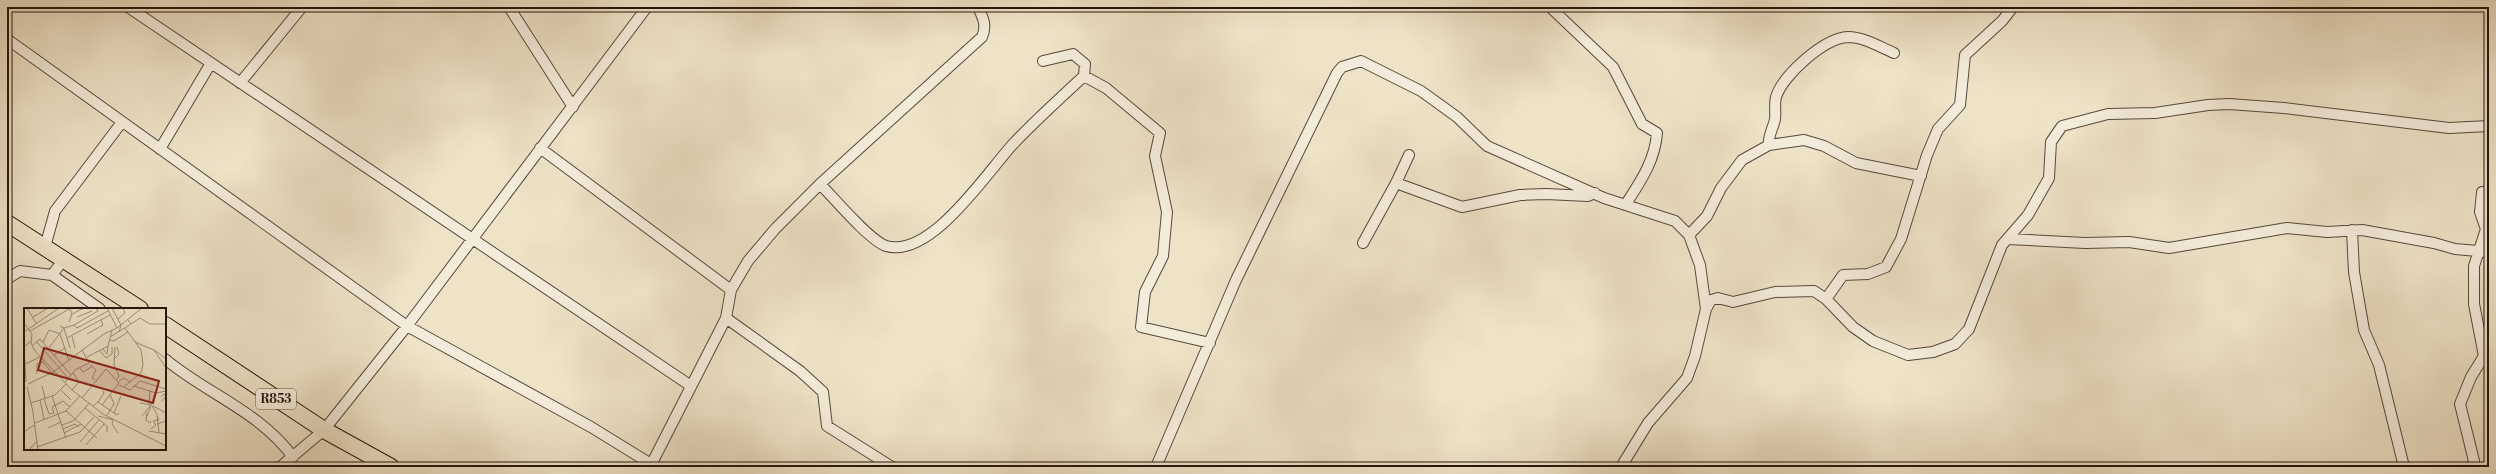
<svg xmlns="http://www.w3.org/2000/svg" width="2496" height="474" font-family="'Libre Bodoni',serif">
  <rect width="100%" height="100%" fill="#eee2c7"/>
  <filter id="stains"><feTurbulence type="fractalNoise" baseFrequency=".005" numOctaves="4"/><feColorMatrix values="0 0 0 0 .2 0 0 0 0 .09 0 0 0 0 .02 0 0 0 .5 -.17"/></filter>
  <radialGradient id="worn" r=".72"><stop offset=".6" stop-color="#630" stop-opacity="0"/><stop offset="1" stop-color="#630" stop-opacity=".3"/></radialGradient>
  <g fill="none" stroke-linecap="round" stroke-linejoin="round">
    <g stroke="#57483b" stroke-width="12">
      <path id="street" d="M128 7 691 386
        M509 7 573 107
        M1550 7 1613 67 1642 124 1657 133C1655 161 1640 182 1626 204
        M7 39 407 326 591 427 651 464
        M1043 61 1073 54 1085 64 1084 76 1106 88 1160 133 1155 156 1167 212 1163 256 1145 292 1141 327 1210 343
        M240 83 302 7
        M1769 145C1767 138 1774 126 1775 119 1776 111 1774 105 1776 97 1783 75 1824 38 1848 37 1864 37 1880 47 1894 53
        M540 148 731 290
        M160 149 211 63
        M1396 183 1409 155
        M820 184C834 198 869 240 886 246 931 259 987 172 1014 143 1036 120 1060 98 1084 76
        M2352 230 2354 272 2364 330 2379 365 2404 467
        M1689 235 1707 216 1721 188 1742 160 1769 145 1804 140 1824 146 1856 163 1921 176
        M2008 239 2085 243 2129 242 2169 248 2287 228 2327 232 2362 230 2434 243 2455 249 2489 252
        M1363 243 1396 183 1462 207 1520 195 1546 194 1588 196 1595 193
        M45 247 55 211 122 122
        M52 275 100 309
        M7 279 20 271 52 275 64 259
        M1826 299 1843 275 1868 274 1886 267 1901 239 1927 155 1938 129 1960 105 1965 55 2002 21 2013 7
        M1706 309 1711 300 1718 298 1733 302 1775 292 1814 291 1826 299 1853 327 1873 341 1908 355 1933 352 1955 344 1969 329 2002 245 2028 215 2049 178 2051 142 2062 126 2108 114 2155 113 2208 105 2229 104 2284 108 2449 128 2489 126
        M726 318 800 371 823 392 827 426 892 467
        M165 359C207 394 259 411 293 457
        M280 467 324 430 407 326 647 7
        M650 467 726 318 731 290 748 261 775 229 820 184 982 37C987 25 983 18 978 7
        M1156 467 1236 280 1337 73 1342 67 1361 61 1421 91 1457 117 1487 146 1604 198 1675 221 1689 235 1700 265 1706 309 1695 356 1687 378 1648 423 1621 467
        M2471 467 2474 461 2460 404 2471 377 2484 356 2474 304V266L2486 229 2480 212 2482 192"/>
    </g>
    <g stroke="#25140c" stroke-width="18">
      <path id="primary" d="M7 223 140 309
        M165 325 324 430 391 467"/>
    </g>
    <use href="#street" stroke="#f4ecdb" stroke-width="10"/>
    <use href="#primary" stroke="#eee2c7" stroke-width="16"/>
  </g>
  <g text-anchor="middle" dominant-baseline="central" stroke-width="4" stroke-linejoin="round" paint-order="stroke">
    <rect fill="#f4ecdb" stroke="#63554a" stroke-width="1" x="256" y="389" width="40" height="20" rx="3"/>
    <g font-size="12" font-weight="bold" fill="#25140c">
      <text x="276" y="399">R853</text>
    </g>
  </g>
  <g transform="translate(24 308)">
    <rect width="142" height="142" fill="#eee2c7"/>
    <path fill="none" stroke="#9e907c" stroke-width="1" d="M3 0 12 15M88 0 97 17 95 24M48 6 60 0M9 9 24 0M53 9 68 3M94 11 101 5 99 0M104 12 107 16 116 10 126 16H142M45 14 48 6 46 1M0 15 8 26 7 35 11 43 48 82 79 106 142 138M50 17 53 20 84 3M36 18 40 20 50 17 74 3 72 0M93 20 118 0M6 23 47 0M0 24 35 0M63 26 79 17 77 12M48 28 51 40M86 29 107 16M43 30 86 7M86 32 90 33 104 24M13 34 44 70M19 34 25 22 36 26 45 53M111 34 132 43 142 51M8 38 16 31 47 67M91 39 90 57 95 68 93 71M24 41 40 20 46 40M79 41 83 46 84 38M130 42 142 60M76 43 82 50 88 46V39M30 47 41 40M63 49 84 38 88 22M91 50 95 46 93 39M19 54 28 65M1 56 16 49M67 57 72 62 68 70 71 72M56 60 59 64 69 58M13 66V56L20 53M95 73 100 70 106 74M2 74 0 39 7 33M41 74 51 62 65 55 58 42M4 76 29 64 80 26 93 20 83 0M95 77 106 82 116 73 142 81M18 78 21 90M101 78 117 65 119 56 117 42 101 20M110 78 132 85 142 83M3 79 9 104 14 142M37 82 47 92M48 82 55 74 49 65M28 88 42 130M137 89 140 86 142 88 138 93M58 90 82 61 95 75 78 97M20 91 25 106 30 105M16 92 20 111M74 94 80 85 79 83M7 95 31 87 42 76M65 95 61 100 83 118V124M116 95 127 97 118 108M125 97 126 82M127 97 132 82M69 98 74 94 93 107 95 105M128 98 133 106 134 117M129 98 142 105M42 103 73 130M30 105 28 99 39 93 46 99M90 105 97 88M123 105 122 112 126 115 127 113M83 107 90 96 86 86M74 108 90 112M122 110 127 98M89 113 88 116 94 125M11 115 42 103 56 88M38 117 49 113 61 100M24 120 37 114M39 121 51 116 55 119M127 121 132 117 129 113 135 112 133 108M125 123 142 126M0 124 10 117M135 124 134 116 141 113M40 125 57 116M56 134 75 112M62 137 80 116M13 139 56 124 70 109M5 142 13 133"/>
    <path fill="#8f2418" fill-opacity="0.15" stroke="#8f2418" stroke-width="2" d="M20 40 135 73 129 95 14 62Z"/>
    <rect width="142" height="142" fill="none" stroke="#25140c" stroke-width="2"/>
  </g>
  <rect width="2496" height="474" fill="none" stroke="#eee2c7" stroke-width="24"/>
  <rect x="8" y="8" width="2480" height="458" fill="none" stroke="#25140c" stroke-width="2"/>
  <rect x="12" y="12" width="2472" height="450" fill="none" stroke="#25140c"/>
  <rect width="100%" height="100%" filter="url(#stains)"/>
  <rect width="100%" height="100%" fill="url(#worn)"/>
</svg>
